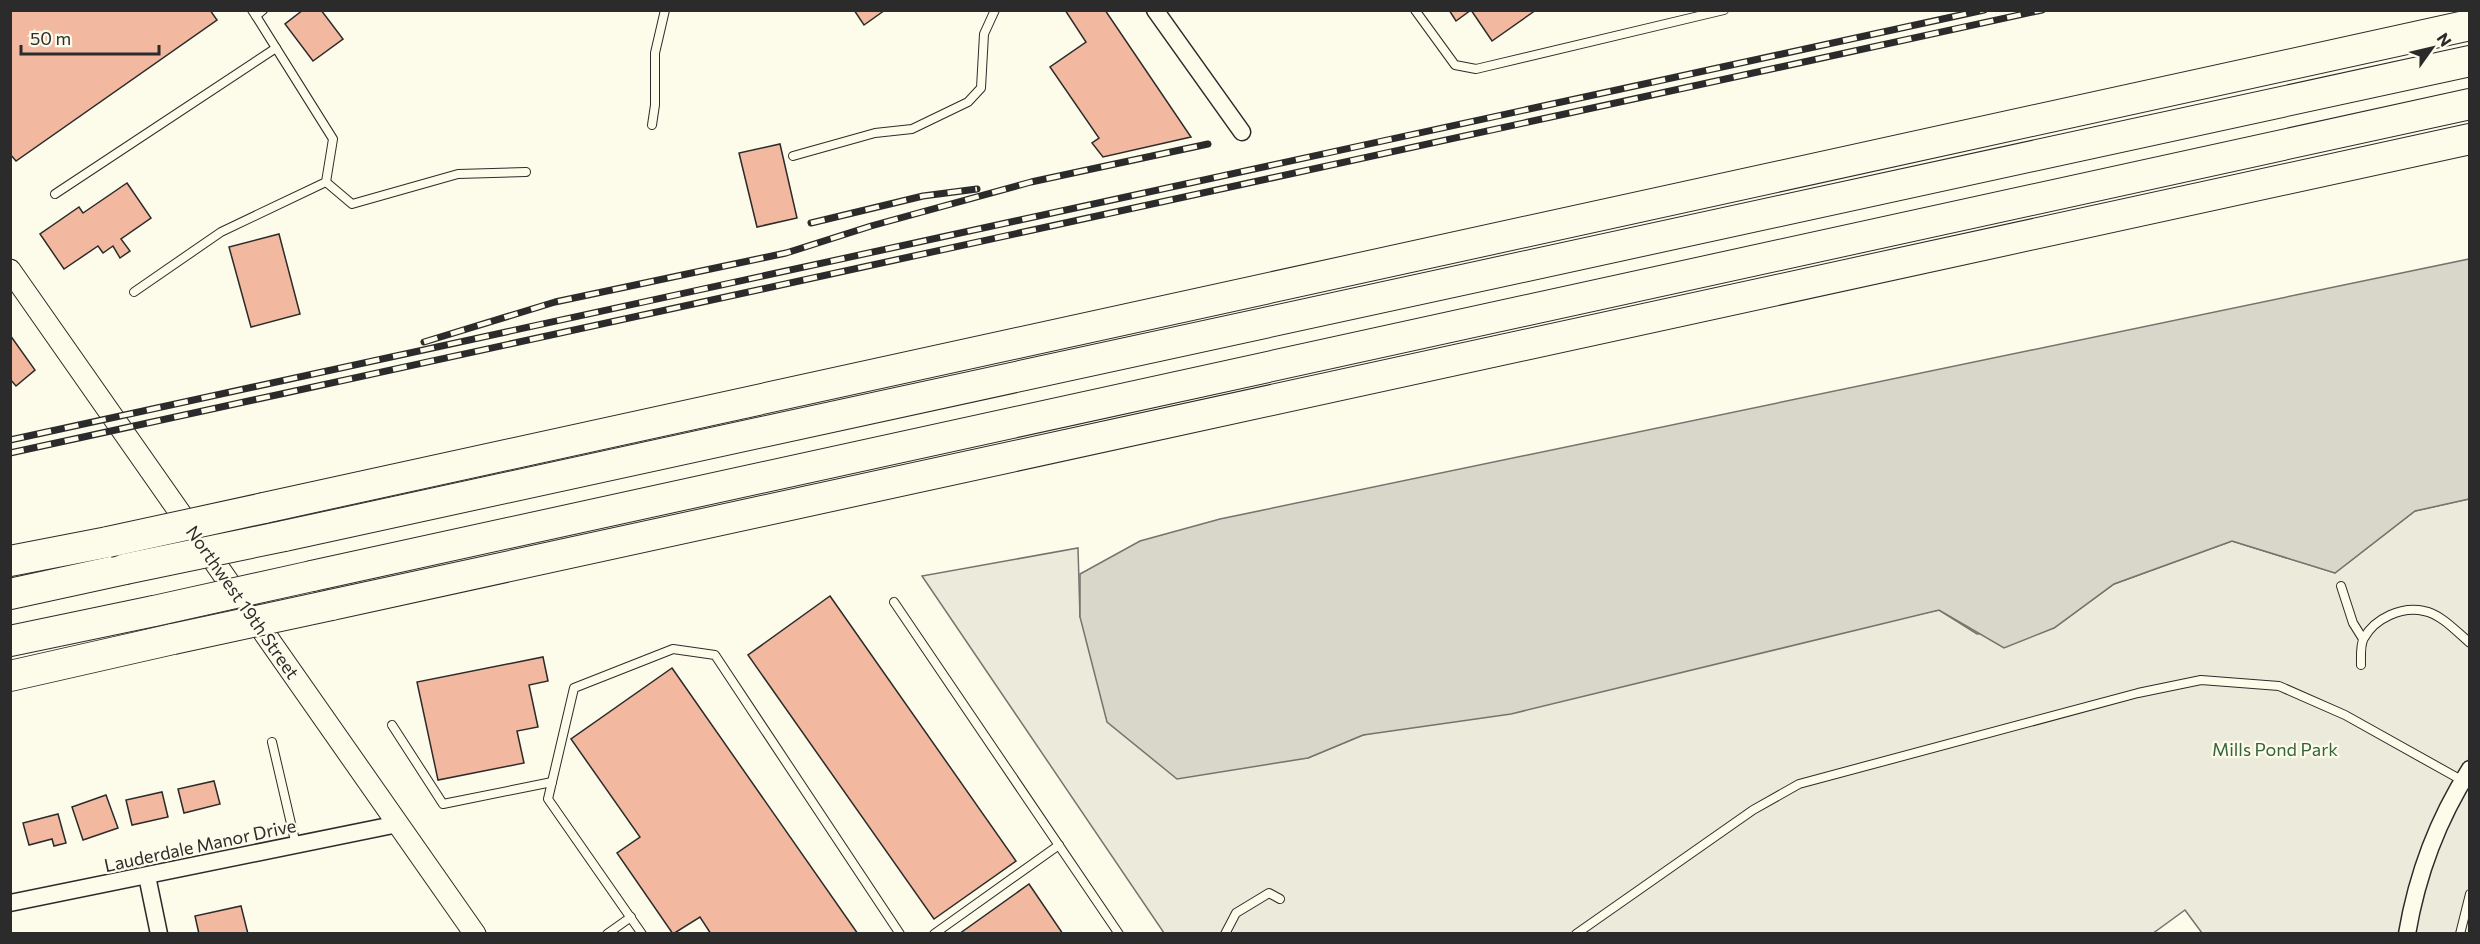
<svg xmlns="http://www.w3.org/2000/svg" width="2480" height="944" font-family="Commissioner,sans-serif">
<style>
.green{fill:#ecebdb;stroke:#74746e;stroke-width:1.5}
.water{fill:#d8d7c9;stroke:#74746e;stroke-width:1.5}
.building{fill:#f2b8a0;stroke:#2b2b2b;stroke-width:1.5}
.lines{fill:none;stroke-linecap:round;stroke-linejoin:round}
.service-casing{stroke:#2b2b2b;stroke-width:10}
.minor-casing{stroke:#2b2b2b;stroke-width:19}
.tertiary-casing{stroke:#2b2b2b;stroke-width:23}
.motorway-casing{stroke:#2b2b2b;stroke-width:32}
.service{stroke:#fdfbea;stroke-width:8}
.minor{stroke:#fdfbea;stroke-width:16}
.tertiary{stroke:#fdfbea;stroke-width:21}
.motorway{stroke:#fdfbea;stroke-width:30}
.rail-casing{stroke:#2b2b2b;stroke-width:7}
.rail{stroke:#fdfbea;stroke-width:4.5;stroke-dasharray:14;stroke-linecap:butt}
.motorway-bridge-casing{stroke:#2b2b2b;stroke-width:32;stroke-linecap:butt}
.motorway-bridge{stroke:#fdfbea;stroke-width:30}
.labels{text-anchor:middle;dominant-baseline:central;stroke-width:4.5;stroke-linejoin:round;paint-order:stroke}
.street-label{font-size:18px;fill:#2b2b2b;stroke:#fdfbea}
.park-label{font-size:18px;fill:#34623c;stroke:#fdfbea}
</style>
<rect width="100%" height="100%" fill="#fdfbea"/>
<path class="green" d="M 2469,499 L 2469,933 L 2202,933 L 2185,910 L 2152,934 L 1164,933 L 922,576 L 1078,548 L 1080,617 L 1308,758 L 1363,735 L 1939,610 L 1977,634 L 2054,628 L 2114,584 L 2232,541 L 2335,573 L 2415,511 Z"/>
<path class="water" d="M 2469,259 L 2469,499 L 2415,511 L 2335,573 L 2232,541 L 2114,584 L 2054,628 L 2004,648 L 1939,610 L 1511,714 L 1363,735 L 1308,758 L 1177,779 L 1107,722 L 1080,617 L 1080,574 L 1140,541 L 1220,519 Z"/>
<g class="building">
<path d="M 10,10 L 210,10 L 217,20 L 16,161 L 10,154 Z"/>
<path d="M 303,10 L 321,10 L 343,39 L 313,61 L 285,24 Z"/>
<path d="M 854,10 L 885,10 L 864,25 Z"/>
<path d="M 1065,10 L 1105,10 L 1191,137 L 1103,157 L 1092,143 L 1099,138 L 1050,67 L 1086,42 Z"/>
<path d="M 1449,10 L 1471,10 L 1456,21 Z"/>
<path d="M 1471,10 L 1536,10 L 1492,41 Z"/>
<path d="M 780,144 L 797,218 L 757,227 L 739,153 Z"/>
<path d="M 127,183 L 151,218 L 121,239 L 130,251 L 120,258 L 113,246 L 103,253 L 98,246 L 64,269 L 40,234 L 79,207 L 83,213 Z"/>
<path d="M 279,234 L 300,314 L 251,327 L 229,247 Z"/>
<path d="M 10,335 L 35,370 L 16,386 L 10,379 Z"/>
<path d="M 830,596 L 1016,861 L 934,919 L 748,655 Z"/>
<path d="M 543,657 L 548,681 L 529,685 L 538,727 L 517,731 L 524,763 L 438,780 L 417,682 Z"/>
<path d="M 672,668 L 858,934 L 711,934 L 700,917 L 673,934 L 617,853 L 640,837 L 571,739 Z"/>
<path d="M 214,781 L 220,804 L 184,813 L 178,789 Z"/>
<path d="M 162,792 L 168,817 L 132,825 L 126,800 Z"/>
<path d="M 106,795 L 118,828 L 83,840 L 72,807 Z"/>
<path d="M 58,814 L 66,843 L 54,846 L 52,839 L 29,845 L 23,823 Z"/>
<path d="M 1029,884 L 1063,934 L 959,934 Z"/>
<path d="M 241,906 L 248,934 L 199,934 L 195,916 Z"/>
</g>
<g class="lines">
<defs>
<g id="service">
<path d="M 252,10 L 256,16 L 263,10"/>
<path d="M 1415,10 L 1455,65 L 1476,69 L 1724,10"/>
<path d="M 652,125 L 655,105 L 655,53 L 665,10"/>
<path d="M 793,156 L 875,133 L 912,129 L 968,102 L 981,88 L 984,34 L 995,10"/>
<path d="M 326,182 L 352,204 L 458,174 L 526,172"/>
<path d="M 55,194 L 276,48 L 256,16"/>
<path d="M 134,292 L 221,232 L 326,182 L 333,139 L 276,48"/>
<path d="M 2341,586 L 2353,623 L 2363,639"/>
<path d="M 894,602 L 1119,934"/>
<path d="M 2361,665 C 2361,657 2360,644 2364,638 C 2375,618 2402,606 2424,611 C 2441,614 2457,632 2470,643"/>
<path d="M 392,725 L 443,804 L 552,782"/>
<path d="M 272,742 L 296,845"/>
<path d="M 607,934 L 631,917"/>
<path d="M 642,934 L 548,799 L 574,688 L 673,649 L 715,655 L 900,934"/>
<path d="M 934,934 L 1059,845"/>
<path d="M 1225,934 L 1236,913 L 1269,893 L 1280,899"/>
<path d="M 1576,934 L 1753,810 L 1799,784 L 2138,693 L 2201,680 L 2279,686 L 2345,715 L 2465,782"/>
<path d="M 2460,934 L 2470,894"/>
</g>
<g id="minor">
<path d="M 1155,10 L 1242,132"/>
<path d="M 147,876 L 159,934"/>
<path d="M 10,903 L 398,824"/>
<path d="M 2407,934 C 2417,875 2438,819 2470,769"/>
</g>
<path id="tertiary" d="M 10,270 L 475,934"/>
<g id="motorway">
<path d="M 264,508 L 2470,25"/>
<path d="M 284,536 L 2470,61"/>
<path d="M 10,561 L 108,542"/>
<path d="M 312,576 L 2470,104"/>
<path d="M 10,594 L 125,569"/>
<path d="M 331,605 L 2470,139"/>
<path d="M 10,641 L 154,611"/>
<path d="M 10,676 L 173,639"/>
</g>
</defs>
<use href="#service" class="service-casing"/>
<use href="#minor" class="minor-casing"/>
<use href="#tertiary" class="tertiary-casing"/>
<use href="#motorway" class="motorway-casing"/>
<use href="#service" class="service"/>
<use href="#minor" class="minor"/>
<use href="#tertiary" class="tertiary"/>
<use href="#motorway" class="motorway"/>
<defs>
<g id="rail">
<path d="M 811,223 L 923,196 L 977,189"/>
<path d="M 424,342 L 555,302 L 786,253 L 871,226 L 1031,182 L 1208,144"/>
<path d="M 10,440 L 1984,10"/>
<path d="M 10,453 L 2042,10"/>
</g>
</defs>
<use href="#rail" class="rail-casing"/>
<use href="#rail" class="rail"/>
<defs>
<g id="motorway-bridge">
<path d="M 108,542 L 264,508"/>
<path d="M 125,569 L 284,536"/>
<path d="M 154,611 L 312,576"/>
<path d="M 173,639 L 331,605"/>
</g>
</defs>
<use href="#motorway-bridge" class="motorway-bridge-casing"/>
<use href="#motorway-bridge" class="motorway-bridge"/>
</g>
<g class="labels">
<g class="street-label">
<text transform="translate(243 602) rotate(55)">Northwest 19th Street</text>
<text transform="translate(200 845) rotate(-12)">Lauderdale Manor Drive</text>
</g>
<g class="park-label">
<text x="2275" y="749">Mills Pond Park</text>
</g>
</g>
<rect width="2480" height="944" fill="none" stroke="#2b2b2b" stroke-width="24"/>
<g transform="translate(2432 48) rotate(56)" stroke="#fdfbea" stroke-width="4.5" paint-order="stroke">
<path d="M0-4.5L10 22L0 15L-10 22Z" fill="#2b2b2b"/>
<text y="-9" font-size="16" font-weight="bold" text-anchor="middle" fill="#2b2b2b">N</text>
</g>
<path d="M21 45v9h138v-9" fill="none" stroke="#2b2b2b" stroke-width="3"/>
<text x="30" y="45" font-size="18" fill="#2b2b2b" stroke="#fdfbea" stroke-width="4.5" paint-order="stroke">50 m</text>
</svg>
